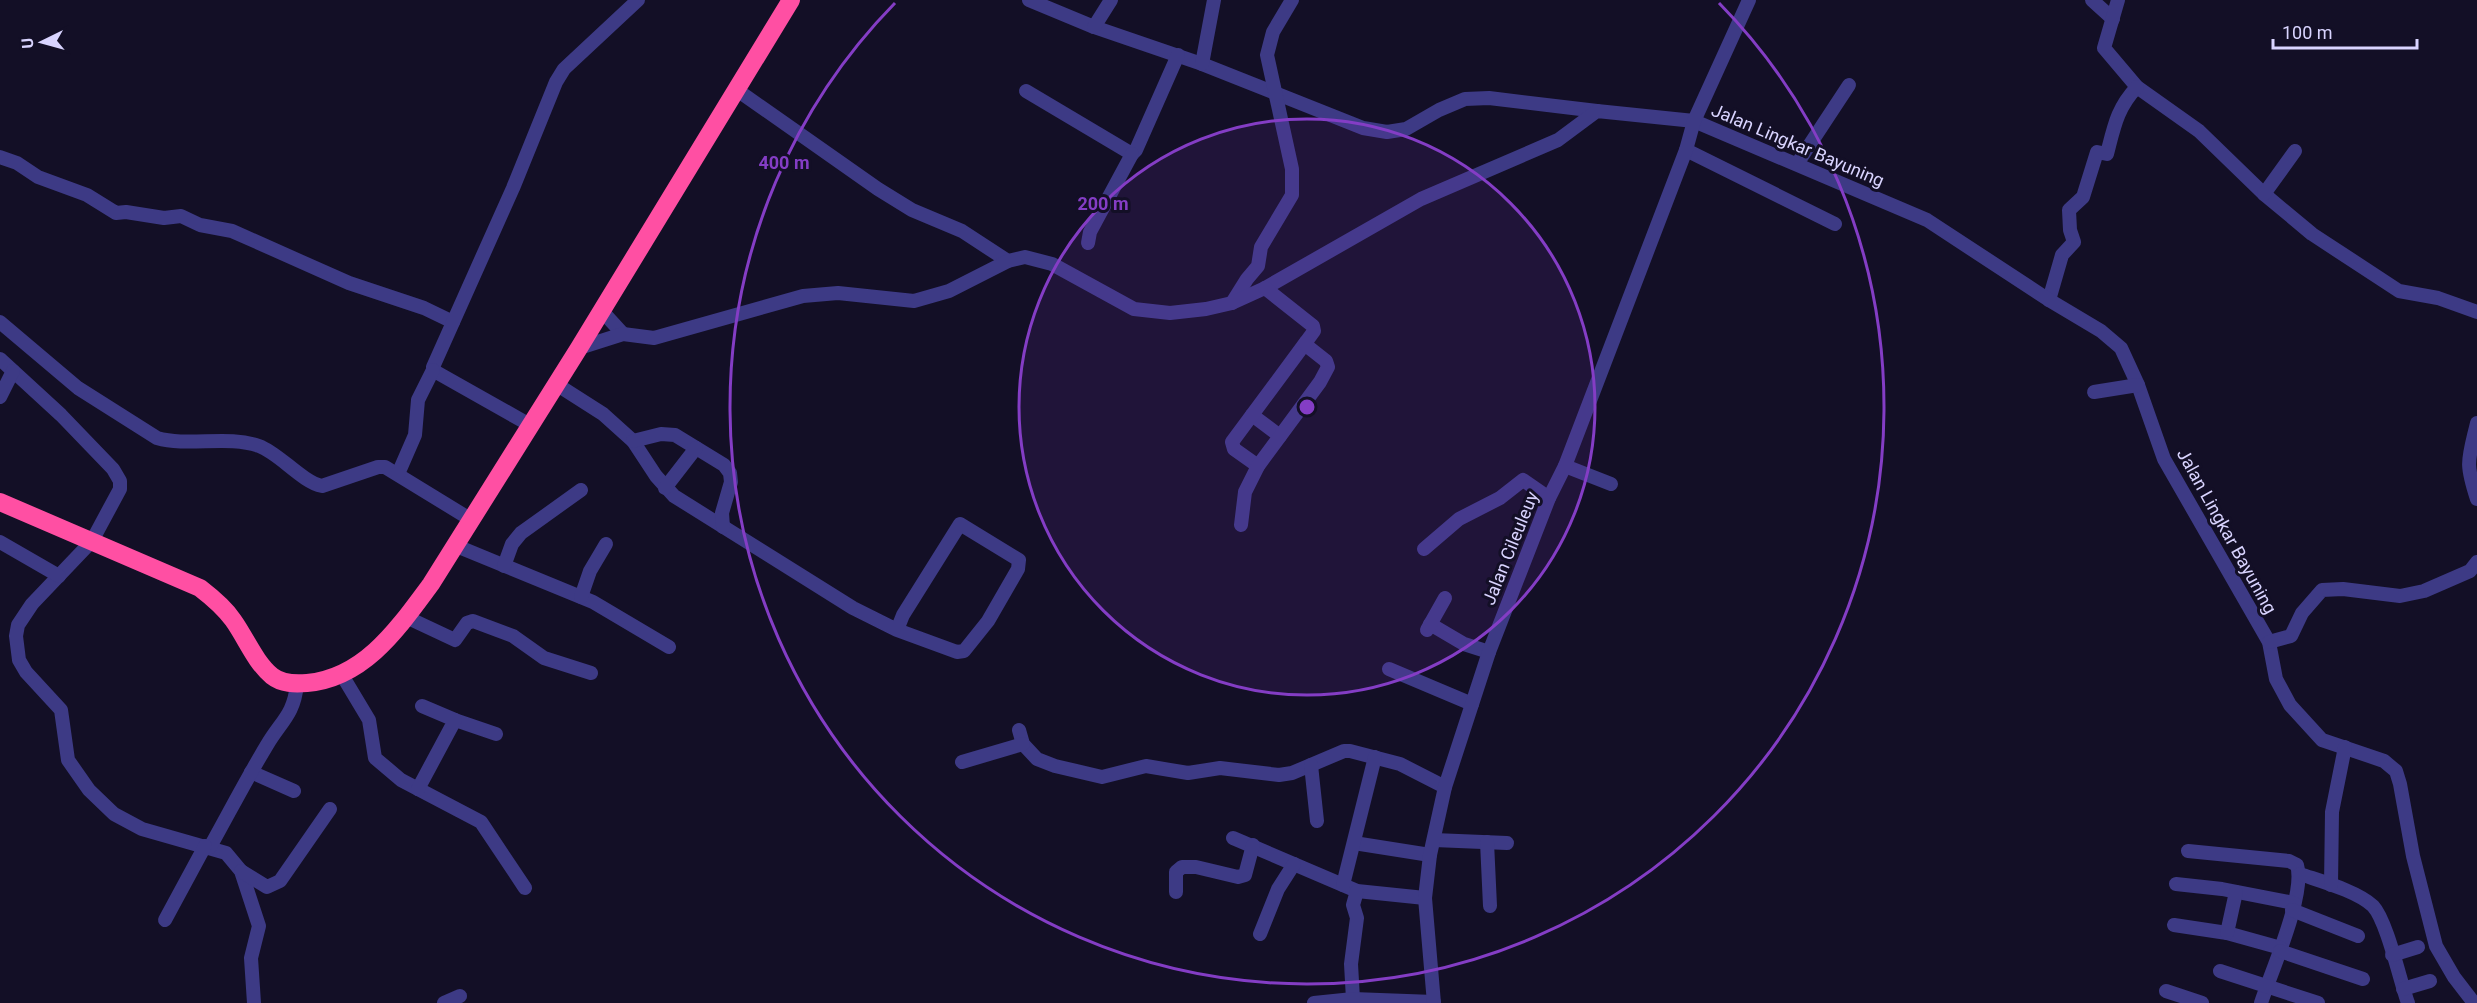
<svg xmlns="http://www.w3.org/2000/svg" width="2477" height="1003" font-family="Roboto,sans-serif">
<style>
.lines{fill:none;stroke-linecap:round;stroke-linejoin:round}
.minor{stroke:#3d3a85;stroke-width:14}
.highway{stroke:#ff4fa3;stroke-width:18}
.ring{fill:none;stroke:#843dc5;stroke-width:3}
.labels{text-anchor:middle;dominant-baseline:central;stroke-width:6;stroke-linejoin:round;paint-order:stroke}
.street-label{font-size:18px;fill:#d9d4ff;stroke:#130f26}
.centre{fill:#843dc5;stroke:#130f26;stroke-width:3}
.ring-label{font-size:18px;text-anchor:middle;font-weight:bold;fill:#843dc5;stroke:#130f26;stroke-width:6;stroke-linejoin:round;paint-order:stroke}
</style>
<rect width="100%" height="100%" fill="#130f26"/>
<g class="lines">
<g class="minor">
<path d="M 1029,0 L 1094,27 L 1202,64 L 1363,128 L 1387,132 L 1406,129 L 1439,110 L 1465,99 L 1489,98 L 1597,111"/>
<path d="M 2092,0 L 2113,19"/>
<path d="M 2118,0 L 2104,48 L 2137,87 L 2199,131 L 2264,194 L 2312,234 L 2399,291 L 2438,298 L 2477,312"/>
<path d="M 1094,27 L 1111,0"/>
<path d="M 1202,64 L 1214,0"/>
<path d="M 737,90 L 878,189 L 912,210 L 962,231 L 1008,261"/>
<path d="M 1026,91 L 1132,154 L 1136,150 L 1178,55"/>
<path d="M 1686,150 L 1835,224"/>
<path d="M 0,157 L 17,163 L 38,177 L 87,195 L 116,213 L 126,212 L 164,218 L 181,216 L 200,225 L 232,231 L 349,283 L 424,308 L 453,322"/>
<path d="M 1797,164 L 1849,85"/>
<path d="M 2264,194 L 2295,151"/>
<path d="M 1088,243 L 1090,232 L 1132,154"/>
<path d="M 2049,300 L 2062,255 L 2074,242 L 2070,230 L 2069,210 L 2083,197 L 2097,152 L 2107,154 C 2114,127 2117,108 2137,87"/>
<path d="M 1232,303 L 1247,279 L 1258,266 L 1261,247 L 1292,195 L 1292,169 L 1267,55 L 1273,32 L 1292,0"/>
<path d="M 602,311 L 623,334"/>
<path d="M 0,322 L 78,388 L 157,438 C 188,447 228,435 259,446 C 279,453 302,482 322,486 L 378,467 L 385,467 L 470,519"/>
<path d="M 579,348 L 623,334 L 654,338 L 803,296 L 838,293 L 914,301 L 949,291 L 1008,261 L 1025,257 L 1052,264 L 1134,309 L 1170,313 L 1206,309 L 1232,303 L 1265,288 L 1421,199 L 1558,140 L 1597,111 L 1694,121 L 1927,220 L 2049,300 L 2101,331 L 2121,348 L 2138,385 L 2164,459 L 2269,642 L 2276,679 L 2290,705 L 2322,740 L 2384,761 L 2396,771 L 2400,784 L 2413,856 L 2436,946 L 2454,977 L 2474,1003"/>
<path d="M 0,359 L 61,415 L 113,469 L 120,481 L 120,489 L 92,541 L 32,604 L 18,625 L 16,636 L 19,660 L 26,672 L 61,710 L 68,760 L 89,790 L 114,814 L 142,829 L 226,853 L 241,871 L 259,926 L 251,958 L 254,1003"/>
<path d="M 556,384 L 603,414 L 633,441 L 656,476 L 674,496 L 853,608 L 897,630 L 903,615 L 960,524 L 1019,560 L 1018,569 L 988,621 L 964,651 L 957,652 L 897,630"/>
<path d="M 2094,392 L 2138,385"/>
<path d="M 0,397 L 13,371"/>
<path d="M 1252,415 L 1280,436"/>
<path d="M 2477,423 C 2468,461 2465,462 2477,499"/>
<path d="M 530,425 L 436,372 L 433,367 L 513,188 L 556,82 L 564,69 L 638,0"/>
<path d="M 633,441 L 661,434 L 675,435 L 724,465 L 730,473 L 731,482 L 722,513 L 723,527"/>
<path d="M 1258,466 L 1234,449 L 1232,442 L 1306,342"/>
<path d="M 1565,466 L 1611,484"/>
<path d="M 398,474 L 415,435 L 418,400 L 433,370"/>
<path d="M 665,488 L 696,448"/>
<path d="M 1241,525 L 1245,492 L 1258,466 L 1320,382 L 1328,367 L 1326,361 L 1307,346 L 1306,342 L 1314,331 L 1313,326 L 1265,288"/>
<path d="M 0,542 L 59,576"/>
<path d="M 454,545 L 593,602 L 669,647"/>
<path d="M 1424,549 L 1459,519 L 1500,498 L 1523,480 L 1549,498"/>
<path d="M 504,566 L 512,544 L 521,533 L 581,490"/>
<path d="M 581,597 L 590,571 L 606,544"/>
<path d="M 406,617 L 455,640 L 467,623 L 473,621 L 513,636 L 544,658 L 591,673"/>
<path d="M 1430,624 L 1464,644 L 1489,652"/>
<path d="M 1427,630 L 1445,598"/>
<path d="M 2269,642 L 2291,636 L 2302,613 L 2322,590 L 2343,589 L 2400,596 L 2424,591 L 2470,571 L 2477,562"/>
<path d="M 1389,669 L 1472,704"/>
<path d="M 342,675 L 369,720 L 375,758 L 401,780 L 481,822 L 525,888"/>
<path d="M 455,720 L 496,734"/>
<path d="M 1019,730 L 1023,744 L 1037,759 L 1055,766 L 1102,777 L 1146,766 L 1188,773 L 1220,768 L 1279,775 L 1292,773 L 1344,751 L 1350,751 L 1400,764 L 1445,787"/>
<path d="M 962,762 L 1023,744"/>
<path d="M 1311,765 L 1317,821"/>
<path d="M 251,772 L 294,791"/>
<path d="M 418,789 L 455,720 L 422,706"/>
<path d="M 1233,838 L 1357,891 L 1425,898"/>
<path d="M 1434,840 L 1507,843"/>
<path d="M 1487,842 L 1490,906"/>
<path d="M 1354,843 L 1430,855"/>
<path d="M 210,847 C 229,813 247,778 267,745 C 281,721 294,715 297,684"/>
<path d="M 2188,851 L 2289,861 L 2297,865 C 2306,894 2271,972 2261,1003"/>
<path d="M 241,871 L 267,887 L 280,881 L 330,809"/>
<path d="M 2300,874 C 2320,881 2357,891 2373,906 C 2387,921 2400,981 2408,1003"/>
<path d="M 2176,884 L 2222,889 L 2294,903"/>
<path d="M 1343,885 L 1375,757"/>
<path d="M 2331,885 L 2332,812 L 2345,747"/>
<path d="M 1176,892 L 1176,872 L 1182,867 L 1196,867 L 1238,877 L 1245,875 L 1253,845"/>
<path d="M 2292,910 L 2358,936"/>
<path d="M 165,920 L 205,846"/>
<path d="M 2174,925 L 2227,933 L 2281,948"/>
<path d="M 2227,933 L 2236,892"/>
<path d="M 1260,934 L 1278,889 L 1294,864"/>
<path d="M 2280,951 L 2363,979"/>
<path d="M 2392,955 L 2418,947"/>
<path d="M 2220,971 L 2318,1003"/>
<path d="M 2403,989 L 2430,981"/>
<path d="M 2166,991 L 2202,1003"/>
<path d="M 1353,999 L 1351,964 L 1357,918 L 1353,905 L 1357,891"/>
<path d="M 444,1003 L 460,996"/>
<path d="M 1314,1003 L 1353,999 L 1434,1002"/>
<path d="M 1434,1003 L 1425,898 L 1430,855 L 1445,787 L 1489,652 L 1549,498 L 1565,466 L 1686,150 L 1694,121 L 1749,0"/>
</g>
<path class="highway" d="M 0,502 L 200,588 C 213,598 224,607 233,620 C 246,638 255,662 272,676 C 282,684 295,684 307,683 C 365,678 399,627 431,584 L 579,348 L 791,0"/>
</g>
<circle cx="1307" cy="407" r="288" fill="#843dc5" fill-opacity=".12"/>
<g class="ring">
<circle cx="1307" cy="407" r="288"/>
<path d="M1719 3A577 577 0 1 1 895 3"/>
</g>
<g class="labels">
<g class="street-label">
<text transform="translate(1798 145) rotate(23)">Jalan Lingkar Bayuning</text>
<text transform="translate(2227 531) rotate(61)">Jalan Lingkar Bayuning</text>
<text transform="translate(1510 548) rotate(-68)">Jalan Cileuleuy</text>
</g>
</g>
<circle cx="1307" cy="407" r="9" class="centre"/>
<g class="ring-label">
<text x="784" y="169">400 m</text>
<text x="1103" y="210">200 m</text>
</g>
<g transform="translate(42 42) rotate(265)" stroke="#130f26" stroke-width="4.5" paint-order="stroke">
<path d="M0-4.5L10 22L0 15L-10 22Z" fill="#d9d4ff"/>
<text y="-9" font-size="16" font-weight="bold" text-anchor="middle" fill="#d9d4ff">U</text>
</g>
<path d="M2273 39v9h144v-9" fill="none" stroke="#d9d4ff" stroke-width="3"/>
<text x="2282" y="39" font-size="18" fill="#d9d4ff" stroke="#130f26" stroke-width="4.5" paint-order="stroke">100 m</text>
</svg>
